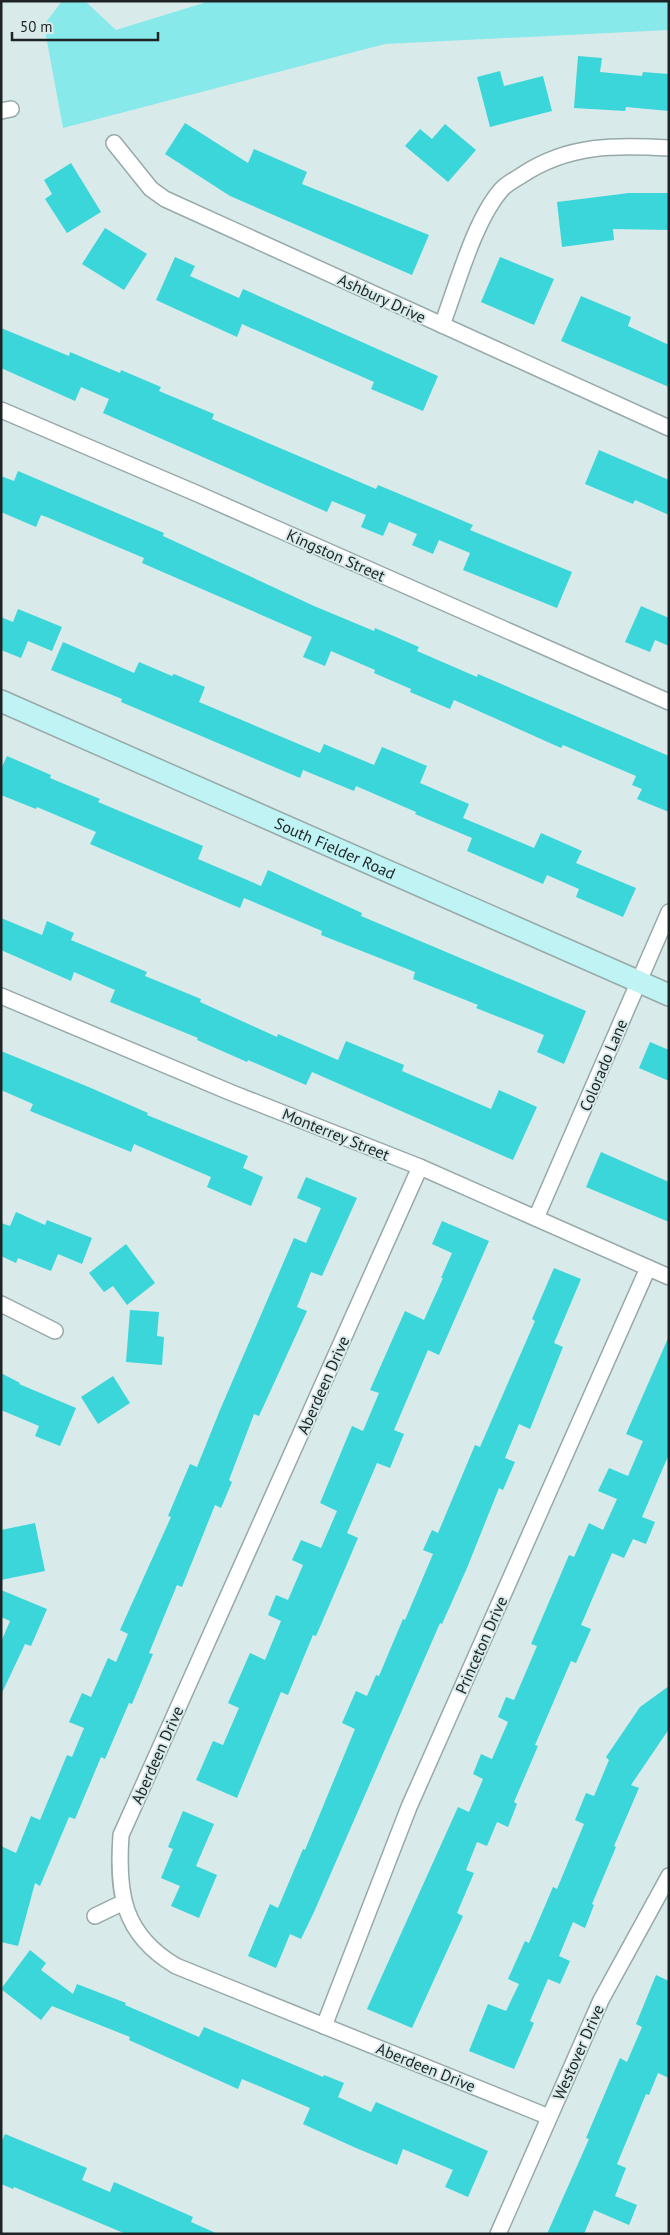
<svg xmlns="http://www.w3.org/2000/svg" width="670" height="2235" font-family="'PT Sans',sans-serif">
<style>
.green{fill:#88e9eb}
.building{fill:#3bd6d9}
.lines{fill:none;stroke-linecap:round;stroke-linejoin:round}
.street-casing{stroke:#97a9a9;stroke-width:18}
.secondary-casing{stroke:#97a9a9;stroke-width:24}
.street{stroke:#fff;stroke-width:15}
.secondary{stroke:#c0f3f4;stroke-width:21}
.labels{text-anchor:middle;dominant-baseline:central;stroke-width:4;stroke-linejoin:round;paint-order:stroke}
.street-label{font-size:16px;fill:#1e2425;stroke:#d8eaea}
</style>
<rect width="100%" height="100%" fill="#d8eaea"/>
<path class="green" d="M 62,1 L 85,1 L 116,30 L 210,1 L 669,1 L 669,30 L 385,44 L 63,128 L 44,25 Z"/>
<g class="building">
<path d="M 578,56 L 602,58 L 600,72 L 642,76 L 643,72 L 669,74 L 669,111 L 626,107 L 625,111 L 574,108 Z"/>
<path d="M 500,71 L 504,86 L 543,76 L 552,111 L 490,127 L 477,77 Z"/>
<path d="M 185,123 L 248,163 L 254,149 L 307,172 L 302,184 L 429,235 L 412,275 L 230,196 L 165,154 Z"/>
<path d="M 445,124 L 476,150 L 448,182 L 405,146 L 420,129 L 432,139 Z"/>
<path d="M 71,163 L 101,212 L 67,233 L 45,199 L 52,194 L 44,180 Z"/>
<path d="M 629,193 L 669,193 L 669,230 L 613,229 L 614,240 L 562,247 L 557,202 Z"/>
<path d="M 105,228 L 147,254 L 124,290 L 82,264 Z"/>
<path d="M 175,257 L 195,266 L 190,276 L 239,298 L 243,289 L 438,376 L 423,411 L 371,389 L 374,382 L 242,324 L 237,337 L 156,300 Z"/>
<path d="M 500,257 L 554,279 L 534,325 L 481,302 Z"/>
<path d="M 581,296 L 631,317 L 628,326 L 669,345 L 669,387 L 561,341 Z"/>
<path d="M 1,328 L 69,356 L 70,352 L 120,373 L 121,370 L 161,387 L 159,391 L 214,414 L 212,419 L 376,489 L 378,485 L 433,508 L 473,525 L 470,530 L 572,572 L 557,608 L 463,570 L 470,553 L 439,540 L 433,554 L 412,545 L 417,534 L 389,522 L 383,536 L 361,527 L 366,515 L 332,501 L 327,512 L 103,413 L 109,399 L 81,387 L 75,401 L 1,368 Z"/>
<path d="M 599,450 L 669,480 L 669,515 L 635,500 L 633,504 L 585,484 Z"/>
<path d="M 18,471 L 164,533 L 163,536 L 314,606 L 374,631 L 375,628 L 419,647 L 417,651 L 477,677 L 478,674 L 669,756 L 669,812 L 637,799 L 642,789 L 632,785 L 636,776 L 563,745 L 561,748 L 454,700 L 450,709 L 410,692 L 411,689 L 374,673 L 375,670 L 331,651 L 325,666 L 303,657 L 312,637 L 142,563 L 144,558 L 49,518 L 41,515 L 36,527 L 1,512 L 1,476 L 14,481 Z"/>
<path d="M 641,606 L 669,618 L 669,646 L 655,640 L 650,652 L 625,642 Z"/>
<path d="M 18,609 L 62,627 L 52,651 L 28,641 L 21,658 L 1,650 L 1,617 L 13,622 Z"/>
<path d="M 63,642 L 134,673 L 139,662 L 172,676 L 174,674 L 205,687 L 199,702 L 320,753 L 324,744 L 374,765 L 382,747 L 427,766 L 420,783 L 469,804 L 463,818 L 534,848 L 541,833 L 582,851 L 576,863 L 636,888 L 623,917 L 576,897 L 579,889 L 547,875 L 543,884 L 467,851 L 472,838 L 415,814 L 416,812 L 356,786 L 354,791 L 303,770 L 300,778 L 121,702 L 122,699 L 51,670 Z"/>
<path d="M 7,756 L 51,775 L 50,778 L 100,799 L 98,802 L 203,846 L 198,859 L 261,886 L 268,870 L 362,913 L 361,916 L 586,1011 L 564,1064 L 537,1052 L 544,1035 L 476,1008 L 478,1005 L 413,979 L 415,972 L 321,935 L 322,931 L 244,898 L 240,908 L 90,844 L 96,832 L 37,807 L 36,809 L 1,795 L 1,769 Z"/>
<path d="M 1,918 L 42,935 L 47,921 L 74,933 L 71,940 L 147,972 L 145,976 L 201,999 L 200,1002 L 277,1037 L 278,1034 L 338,1060 L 346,1041 L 404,1065 L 402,1071 L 491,1109 L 499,1090 L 537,1107 L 513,1160 L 312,1072 L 306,1085 L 248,1060 L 247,1062 L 197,1040 L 198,1038 L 110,1002 L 115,990 L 74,972 L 71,981 L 1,950 Z"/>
<path d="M 650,1042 L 669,1050 L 669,1081 L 639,1068 Z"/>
<path d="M 1,1051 L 91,1088 L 148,1113 L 147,1115 L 248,1156 L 243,1168 L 263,1177 L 251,1206 L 207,1187 L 211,1177 L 134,1144 L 131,1152 L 30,1111 L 33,1104 L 1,1090 Z"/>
<path d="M 601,1152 L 669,1182 L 669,1222 L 586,1187 Z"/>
<path d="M 306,1177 L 357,1198 L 322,1276 L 311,1272 L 297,1307 L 307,1311 L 259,1416 L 254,1414 L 229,1480 L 232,1482 L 221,1508 L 215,1505 L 182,1587 L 177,1585 L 149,1653 L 153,1654 L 132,1704 L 129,1703 L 105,1759 L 101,1757 L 75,1819 L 69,1817 L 40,1886 L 35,1883 L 18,1946 L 1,1942 L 1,1846 L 16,1853 L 31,1816 L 40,1820 L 67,1755 L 72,1757 L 84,1728 L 69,1722 L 82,1693 L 91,1697 L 108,1658 L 116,1662 L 128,1634 L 120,1630 L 171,1517 L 168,1516 L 190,1464 L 197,1467 L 220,1410 L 294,1238 L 306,1243 L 321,1208 L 297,1198 Z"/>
<path d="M 16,1212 L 45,1225 L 47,1220 L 92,1238 L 82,1264 L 58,1254 L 51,1271 L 18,1258 L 16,1263 L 1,1256 L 1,1223 L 10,1226 Z"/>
<path d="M 442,1221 L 489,1241 L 439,1355 L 428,1350 L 394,1430 L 404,1434 L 390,1468 L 377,1463 L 347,1533 L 358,1538 L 335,1592 L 316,1636 L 313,1635 L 288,1695 L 281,1692 L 237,1798 L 196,1780 L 213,1741 L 223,1745 L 239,1708 L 228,1703 L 250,1653 L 265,1660 L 281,1621 L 268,1615 L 276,1595 L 288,1600 L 303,1565 L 292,1560 L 301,1540 L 321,1548 L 337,1511 L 320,1503 L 352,1426 L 363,1431 L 379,1393 L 370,1390 L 405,1311 L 424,1320 L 443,1278 L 441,1278 L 452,1253 L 432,1244 Z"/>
<path d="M 126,1244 L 155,1283 L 127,1305 L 113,1286 L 104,1292 L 89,1273 Z"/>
<path d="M 554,1268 L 581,1279 L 554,1343 L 563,1347 L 530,1429 L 519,1424 L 505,1458 L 515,1462 L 503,1490 L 499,1488 L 467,1568 L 442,1624 L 440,1623 L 314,1912 L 301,1939 L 290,1934 L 276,1968 L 248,1956 L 270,1904 L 278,1908 L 303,1849 L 305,1850 L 355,1729 L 342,1723 L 356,1691 L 367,1696 L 376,1675 L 379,1676 L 403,1619 L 405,1620 L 433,1554 L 423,1550 L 432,1530 L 438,1533 L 475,1445 L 480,1447 L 535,1321 L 532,1319 Z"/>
<path d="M 130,1310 L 159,1312 L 157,1336 L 164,1337 L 162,1365 L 126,1362 Z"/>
<path d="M 669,1336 L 669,1454 L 642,1517 L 655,1522 L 646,1544 L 633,1539 L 624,1558 L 612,1553 L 581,1625 L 591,1629 L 576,1663 L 571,1661 L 535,1745 L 538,1746 L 514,1802 L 517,1804 L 508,1827 L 497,1822 L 487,1846 L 477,1842 L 466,1870 L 474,1873 L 457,1913 L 463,1916 L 412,2028 L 367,2009 L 458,1807 L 469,1812 L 483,1779 L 473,1774 L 481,1754 L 492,1759 L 508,1722 L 498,1717 L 506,1697 L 514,1700 L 537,1646 L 531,1644 L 569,1555 L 574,1557 L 589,1523 L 603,1530 L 617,1499 L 598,1491 L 609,1468 L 628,1476 L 643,1441 L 626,1434 Z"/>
<path d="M 1,1373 L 20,1383 L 19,1384 L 76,1408 L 60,1446 L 35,1436 L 39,1426 L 1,1410 Z"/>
<path d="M 113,1376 L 130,1403 L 98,1424 L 81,1397 Z"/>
<path d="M 35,1523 L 45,1571 L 1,1580 L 1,1530 Z"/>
<path d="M 1,1590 L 47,1609 L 31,1646 L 25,1644 L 1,1695 L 1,1642 L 10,1621 L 1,1617 Z"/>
<path d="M 669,1686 L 669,1729 L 631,1785 L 639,1788 L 614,1846 L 616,1847 L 592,1904 L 594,1905 L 585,1928 L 573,1922 L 559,1956 L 570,1961 L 560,1984 L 548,1979 L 530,2021 L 534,2023 L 514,2069 L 469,2051 L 488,2004 L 506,2011 L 519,1984 L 508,1979 L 525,1941 L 529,1943 L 553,1887 L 557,1889 L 584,1824 L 575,1820 L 586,1793 L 594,1796 L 609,1760 L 606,1757 L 640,1707 Z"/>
<path d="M 183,1811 L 214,1824 L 196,1866 L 217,1875 L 199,1918 L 171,1906 L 180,1886 L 161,1878 L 173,1849 L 168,1847 Z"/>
<path d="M 30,1950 L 46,1963 L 41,1970 L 73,1994 L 77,1984 L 126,2003 L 125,2005 L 199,2037 L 204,2027 L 323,2077 L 324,2075 L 344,2083 L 338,2097 L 371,2112 L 376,2102 L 488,2151 L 468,2197 L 445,2187 L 453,2170 L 403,2149 L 397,2165 L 356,2148 L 303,2124 L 310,2108 L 242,2079 L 238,2089 L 129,2040 L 130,2037 L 52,2006 L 41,2020 L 1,1989 Z"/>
<path d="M 656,1975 L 669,1981 L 669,2078 L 658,2073 L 649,2095 L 646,2094 L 617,2164 L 626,2168 L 615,2196 L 637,2205 L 629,2225 L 594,2210 L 584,2234 L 547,2234 L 589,2139 L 586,2138 L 620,2058 L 627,2062 L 642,2027 L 636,2024 Z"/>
<path d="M 5,2134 L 87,2168 L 82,2180 L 110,2192 L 114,2182 L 193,2217 L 191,2222 L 218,2234 L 126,2234 L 14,2187 L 13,2189 L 1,2184 L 1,2143 Z"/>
</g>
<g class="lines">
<defs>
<g id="street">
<path d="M 1,111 L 11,109"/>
<path d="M 114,143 L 151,189 L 165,199 L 669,428"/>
<path d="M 442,325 C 457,286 474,221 501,190 C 506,184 516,179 522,175 C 569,144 616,145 669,148"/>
<path d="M 1,410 L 198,494 L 669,702"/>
<path d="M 1,996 L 232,1093 L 420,1167 L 669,1277"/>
<path d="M 420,1167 L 121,1835 C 117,1892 122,1934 176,1966 L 549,2117"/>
<path d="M 536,1218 L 669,912"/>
<path d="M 1,1304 L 55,1331"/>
<path d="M 95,1916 L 124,1902"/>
<path d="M 324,2026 L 409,1807 L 648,1268"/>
<path d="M 498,2234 L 601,2000 L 669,1876"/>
</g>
<g id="secondary">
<path id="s1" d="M 1,701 L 669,995"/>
</g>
</defs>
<use href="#street" class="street-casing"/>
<use href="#secondary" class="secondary-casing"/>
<use href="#street" class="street"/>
<use href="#secondary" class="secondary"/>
</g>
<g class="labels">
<g class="street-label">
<text transform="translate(382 298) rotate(25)">Ashbury Drive</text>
<text transform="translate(336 555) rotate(24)">Kingston Street</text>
<text stroke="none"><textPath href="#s1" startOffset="365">South Fielder Road</textPath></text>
<text transform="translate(603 1065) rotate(-67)">Colorado Lane</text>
<text transform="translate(336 1134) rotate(22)">Monterrey Street</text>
<text transform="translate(323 1385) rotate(-66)">Aberdeen Drive</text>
<text transform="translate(481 1645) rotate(-66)">Princeton Drive</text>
<text transform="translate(157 1755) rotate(-66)">Aberdeen Drive</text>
<text transform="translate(578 2052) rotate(-66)">Westover Drive</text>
<text transform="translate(426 2067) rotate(22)">Aberdeen Drive</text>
</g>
</g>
<rect width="670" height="2235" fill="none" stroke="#1e2425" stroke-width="5"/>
<path d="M12 32v8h146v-8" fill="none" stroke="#1e2425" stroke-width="2.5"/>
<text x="20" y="32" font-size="15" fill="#1e2425" stroke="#d8eaea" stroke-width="4" paint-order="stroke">50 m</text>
</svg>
